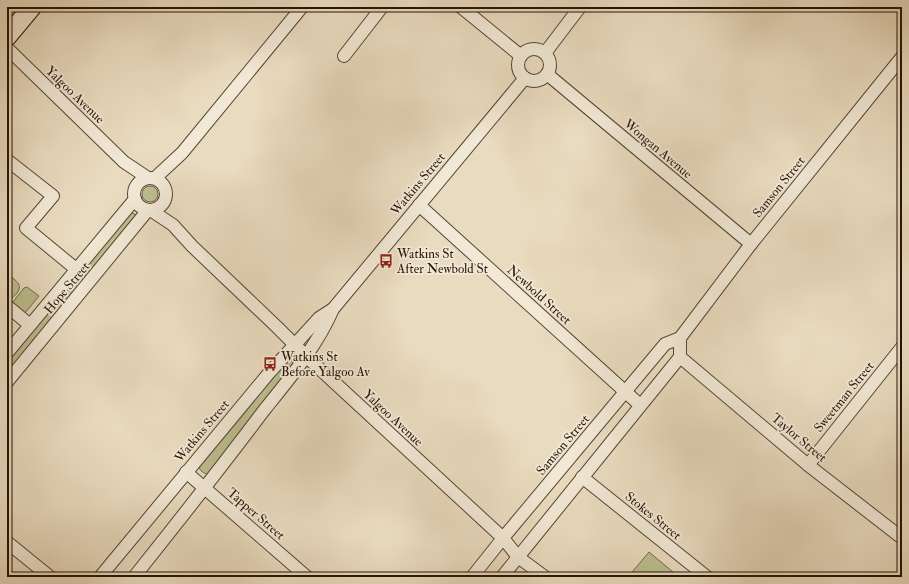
<svg xmlns="http://www.w3.org/2000/svg" width="909" height="584" font-family="'IM FELL Double Pica',serif">
<style>
.green{fill:#bbbe8f;stroke:#70684a}
.lines{fill:none;stroke-linecap:round;stroke-linejoin:round}
.street-casing{stroke:#564534;stroke-width:14}
.secondary-casing{stroke:#251305;stroke-width:20}
.street{stroke:#f1e8d5;stroke-width:12}
.secondary{stroke:#f1e8d5;stroke-width:18}
.labels{text-anchor:middle;dominant-baseline:central;stroke-width:3.5;stroke-linejoin:round;paint-order:stroke}
.street-label{font-size:13px;fill:#251305;stroke:#f1e8d5}
.poi-label{font-size:13px;fill:#251305;stroke:#f1e8d5;text-anchor:start}
</style>
<rect width="100%" height="100%" fill="#e9dbbf"/>
<filter id="stains"><feTurbulence type="fractalNoise" baseFrequency=".005" numOctaves="4"/><feColorMatrix values="0 0 0 0 .2 0 0 0 0 .09 0 0 0 0 .02 0 0 0 .5 -.17"/></filter>
<radialGradient id="worn" r=".72"><stop offset=".6" stop-color="#630" stop-opacity="0"/><stop offset="1" stop-color="#630" stop-opacity=".3"/></radialGradient>
<g class="green">
<circle cx="150" cy="194" r="8"/>
<path d="M 131,212 L 136,215 L 128,228 L 7,381 L 7,361 Z"/>
<path d="M 7,274 C 20,283 25,287 11,299 L 7,299 Z"/>
<path d="M 27,287 L 39,296 L 25,313 L 23,314 L 12,303 L 24,288 Z"/>
<path d="M 288,360 L 293,362 L 293,366 L 209,474 C 204,474 199,471 199,465 L 242,411 Z"/>
<path d="M 649,552 L 679,577 L 628,577 Z"/>
</g>
<g class="lines">
<defs>
<g id="street">
<path d="M 461,7 L 521,56"/>
<path d="M 7,48 L 124,162 L 148,178"/>
<circle cx="534" cy="65" r="16"/>
<path d="M 545,53 L 580,7"/>
<path d="M 344,56 L 382,7"/>
<path d="M 547,74 L 751,244"/>
<path d="M 7,160 L 53,196 L 26,228 L 76,269"/>
<circle cx="150" cy="194" r="16"/>
<path d="M 155,178 L 182,153 L 302,7"/>
<path d="M 419,205 L 640,405"/>
<path d="M 152,211 L 173,225 L 192,246 L 277,327 L 309,359 L 503,538 L 518,557 L 545,577"/>
<path d="M 7,306 L 30,325"/>
<path d="M 7,353 L 135,199"/>
<path d="M 680,357 L 808,465 L 902,538"/>
<path d="M 7,382 L 148,210"/>
<path d="M 808,465 L 902,347"/>
<path d="M 186,472 L 307,577"/>
<path d="M 582,477 L 707,577"/>
<path d="M 7,542 L 50,577"/>
<path d="M 100,577 L 269,373 L 319,318 L 333,309"/>
<path d="M 134,577 C 178,522 222,466 265,409 C 290,378 317,346 333,309 L 525,78"/>
<path d="M 472,577 L 503,538 L 665,344 L 680,338 L 751,244 L 902,57"/>
<path d="M 502,577 L 680,357 L 680,338"/>
</g>
<path id="secondary" d="M 7,37 L 32,7"/>
</defs>
<use href="#street" class="street-casing"/>
<use href="#secondary" class="secondary-casing"/>
<use href="#street" class="street"/>
<use href="#secondary" class="secondary"/>
</g>
<defs>
<symbol id="bus-bare" viewBox="-9 -9 18 18"><path d="M-5-6H5V4H4V6H2V4H-2V6H-4V4H-5ZM-3.5-4V0h7V-4ZM-3.5 1.2v1.5H-2V1.2ZM2 1.2v1.5H3.5V1.2Z" fill="#8f2418" stroke="#f1e8d5" stroke-width="2.5" paint-order="stroke"/></symbol>
</defs>
<g fill-rule="evenodd">
<use href="#bus-bare" x="376" y="251" width="20" height="20"/>
<use href="#bus-bare" x="260" y="354" width="20" height="20"/>
</g>
<g class="labels">
<g class="street-label">
<text transform="translate(75 95) rotate(44)">Yalgoo Avenue</text>
<text transform="translate(658 149) rotate(40)">Wongan Avenue</text>
<text transform="translate(418 184) rotate(-50)">Watkins Street</text>
<text transform="translate(779 187) rotate(-51)">Samson Street</text>
<text transform="translate(67 288) rotate(-50)">Hope Street</text>
<text transform="translate(539 295) rotate(42)">Newbold Street</text>
<text transform="translate(844 397) rotate(-51)">Sweetman Street</text>
<text transform="translate(393 418) rotate(43)">Yalgoo Avenue</text>
<text transform="translate(202 431) rotate(-50)">Watkins Street</text>
<text transform="translate(799 438) rotate(40)">Taylor Street</text>
<text transform="translate(563 445) rotate(-50)">Samson Street</text>
<text transform="translate(256 514) rotate(41)">Tapper Street</text>
<text transform="translate(653 516) rotate(39)">Stokes Street</text>
</g>
<g class="poi-label">
<text x="397" y="254">Watkins St<tspan x="397" dy="15">After Newbold St</tspan></text>
<text x="281" y="357">Watkins St<tspan x="281" dy="15">Before Yalgoo Av</tspan></text>
</g>
</g>
<rect width="909" height="584" fill="none" stroke="#e9dbbf" stroke-width="24"/>
<rect x="8" y="8" width="893" height="568" fill="none" stroke="#251305" stroke-width="2"/>
<rect x="12" y="12" width="885" height="560" fill="none" stroke="#251305"/>
<rect width="100%" height="100%" filter="url(#stains)"/>
<rect width="100%" height="100%" fill="url(#worn)"/>
</svg>
